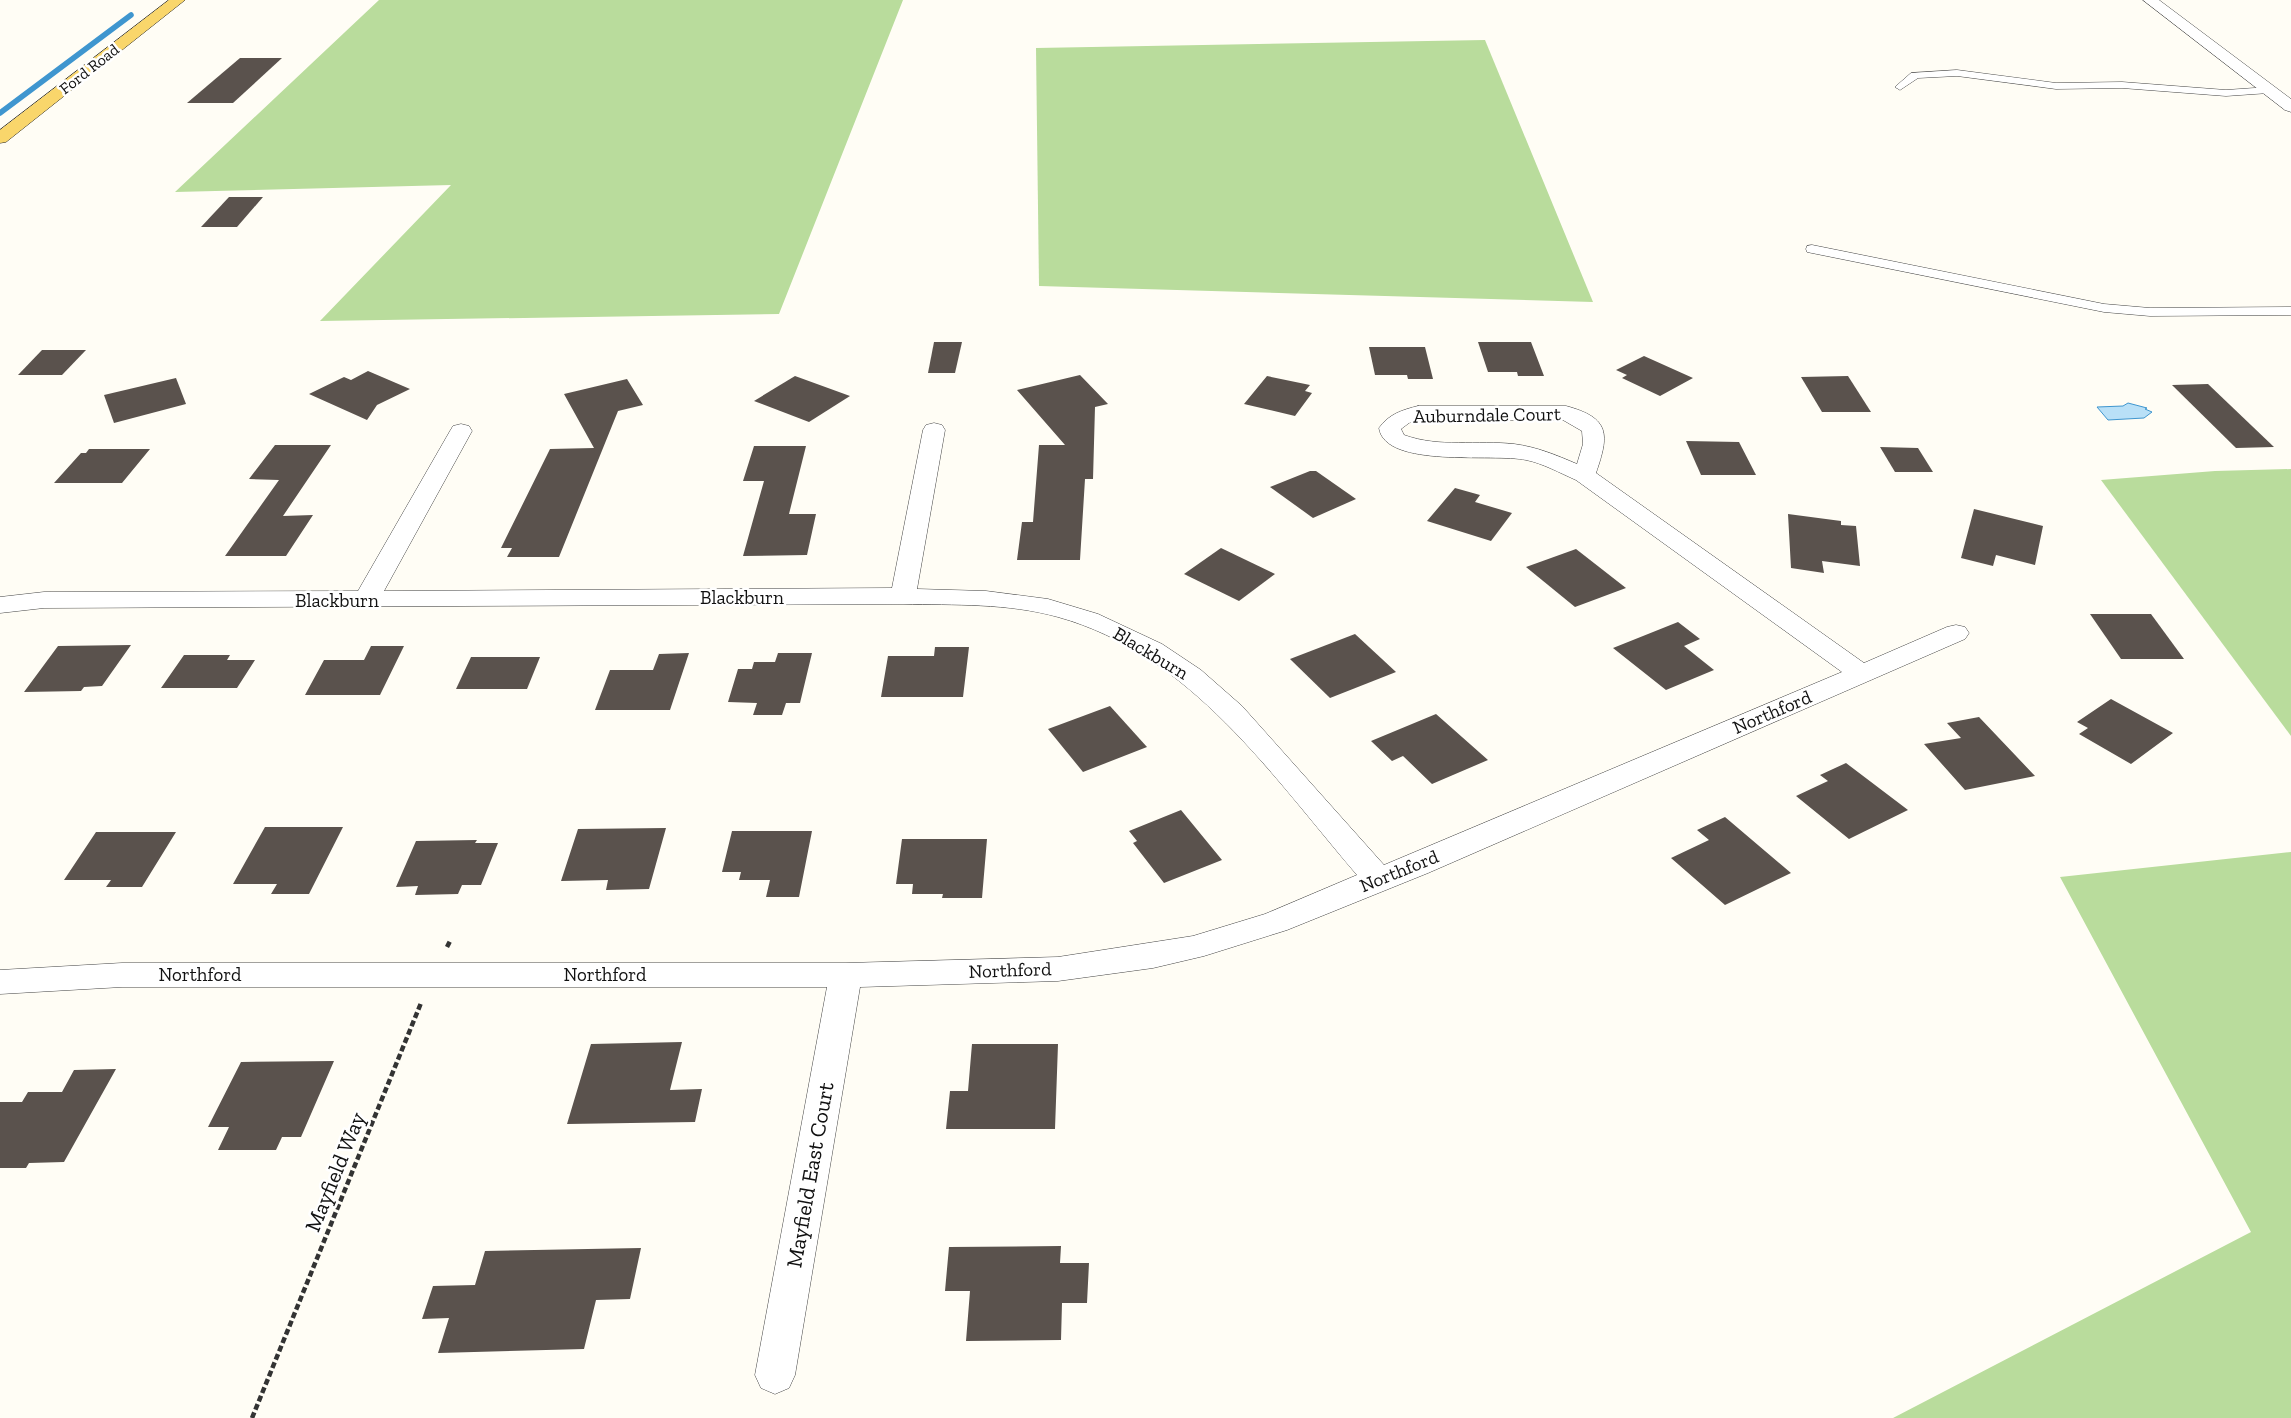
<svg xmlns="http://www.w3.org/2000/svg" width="2291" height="1418" font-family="'Zilla Slab',serif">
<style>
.forest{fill:#b9dc9c}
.water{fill:#b9e0f7;stroke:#3f96cf}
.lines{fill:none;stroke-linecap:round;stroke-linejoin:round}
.stream{stroke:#3f96cf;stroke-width:5.5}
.building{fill:#5a524d}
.lane-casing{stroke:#444;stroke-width:1}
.street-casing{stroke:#444;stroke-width:1}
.primary-casing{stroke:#222;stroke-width:1}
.path{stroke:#333;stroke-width:4.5;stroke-dasharray:6 3;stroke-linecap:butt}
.lane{fill:#fff;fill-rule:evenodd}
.street{fill:#fff;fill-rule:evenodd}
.primary{fill:#f9d66b;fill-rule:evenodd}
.labels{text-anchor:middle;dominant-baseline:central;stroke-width:5;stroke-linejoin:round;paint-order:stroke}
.far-street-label{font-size:16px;fill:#111;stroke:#fff}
.street-label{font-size:19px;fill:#111;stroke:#fff}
.near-street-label{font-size:22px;fill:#111;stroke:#fff}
</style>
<rect width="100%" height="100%" fill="#fffdf5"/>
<g class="forest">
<path d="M 379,0 L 903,0 L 779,314 L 320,321 L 451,185 L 175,192 Z"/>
<path d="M 1485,40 L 1593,302 L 1039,286 L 1036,48 Z"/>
<path d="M 2291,469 L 2291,736 L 2101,480 L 2215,471 Z"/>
<path d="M 2291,852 L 2291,1418 L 1893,1418 L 2251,1232 L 2060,877 Z"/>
</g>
<path class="water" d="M 2128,403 L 2147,408 L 2145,409 L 2152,412 L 2144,418 L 2108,420 L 2097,407 L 2123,406 Z"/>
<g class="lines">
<path class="stream" d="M 0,113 L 131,15"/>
</g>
<g class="building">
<path d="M 240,58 L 282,58 L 233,103 L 187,103 Z"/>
<path d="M 229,197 L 263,197 L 237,227 L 201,227 Z"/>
<path d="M 934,342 L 962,342 L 955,373 L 928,373 Z"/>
<path d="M 1478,342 L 1531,342 L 1544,376 L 1518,376 L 1517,372 L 1488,372 Z"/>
<path d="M 1369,347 L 1425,347 L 1433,379 L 1408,379 L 1407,375 L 1375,375 Z"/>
<path d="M 42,350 L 86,350 L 62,375 L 18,375 Z"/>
<path d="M 1644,356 L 1693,378 L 1660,396 L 1622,378 L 1627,375 L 1616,370 Z"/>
<path d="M 368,371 L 410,389 L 377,405 L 367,420 L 309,394 L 344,377 L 351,380 Z"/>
<path d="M 1080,375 L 1108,404 L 1095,407 L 1093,479 L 1085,479 L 1080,560 L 1017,560 L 1022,522 L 1033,522 L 1039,445 L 1065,445 L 1017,390 Z"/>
<path d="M 795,376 L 850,396 L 809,422 L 754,401 Z"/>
<path d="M 1267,376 L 1310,385 L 1305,391 L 1312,393 L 1295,416 L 1244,404 Z"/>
<path d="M 1848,376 L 1871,412 L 1822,412 L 1801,377 Z"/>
<path d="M 176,378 L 186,404 L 114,423 L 104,395 Z"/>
<path d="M 627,379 L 643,405 L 618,411 L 559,557 L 507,557 L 512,548 L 501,548 L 550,449 L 594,448 L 564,394 Z"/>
<path d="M 2208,384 L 2274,447 L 2236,448 L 2172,385 Z"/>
<path d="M 1686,441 L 1739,442 L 1756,475 L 1701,475 Z"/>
<path d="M 275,445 L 331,445 L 283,516 L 313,515 L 286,556 L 225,556 L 279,480 L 249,479 Z"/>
<path d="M 754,446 L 806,446 L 789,514 L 816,514 L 807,555 L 743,556 L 764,481 L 743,481 Z"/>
<path d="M 1880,447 L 1918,448 L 1933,472 L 1895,472 Z"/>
<path d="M 89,449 L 150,449 L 122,483 L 54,483 L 81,453 L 86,453 Z"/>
<path d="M 1310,471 L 1316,471 L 1356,499 L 1313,518 L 1270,487 Z"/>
<path d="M 1455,488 L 1480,495 L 1475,502 L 1512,513 L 1491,541 L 1427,521 Z"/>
<path d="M 1974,509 L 2043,526 L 2035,565 L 1996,555 L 1993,566 L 1961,558 Z"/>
<path d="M 1788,514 L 1841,521 L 1841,525 L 1856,526 L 1860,566 L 1822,561 L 1824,573 L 1791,568 Z"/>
<path d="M 1221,548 L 1275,574 L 1239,601 L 1184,574 Z"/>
<path d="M 1576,549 L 1626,588 L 1575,607 L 1526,567 Z"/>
<path d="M 2090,614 L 2151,614 L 2184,659 L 2121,659 Z"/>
<path d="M 1678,622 L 1700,639 L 1684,646 L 1714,670 L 1666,690 L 1613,648 Z"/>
<path d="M 1355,634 L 1396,672 L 1330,698 L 1290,659 Z"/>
<path d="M 131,645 L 102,686 L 84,687 L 81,691 L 24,692 L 58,646 Z"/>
<path d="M 371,646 L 404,646 L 380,695 L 305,695 L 324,660 L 364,660 Z"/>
<path d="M 935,647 L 969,647 L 963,697 L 881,697 L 888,656 L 934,656 Z"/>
<path d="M 689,653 L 670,710 L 595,710 L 610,670 L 653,670 L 659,654 Z"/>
<path d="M 778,653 L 812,653 L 800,703 L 786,703 L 782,715 L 753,715 L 757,703 L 728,702 L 738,669 L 752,669 L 754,662 L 775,662 Z"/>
<path d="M 184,655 L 230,655 L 227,660 L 255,660 L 237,688 L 161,688 Z"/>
<path d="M 471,657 L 540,657 L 527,689 L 456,689 Z"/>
<path d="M 2111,699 L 2173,733 L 2131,764 L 2079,734 L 2088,728 L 2077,722 Z"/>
<path d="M 1110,706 L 1147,747 L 1083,772 L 1048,729 Z"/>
<path d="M 1436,714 L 1488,760 L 1432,784 L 1403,756 L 1392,761 L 1371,741 Z"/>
<path d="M 1979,717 L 2035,776 L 1965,790 L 1924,744 L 1961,738 L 1947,723 Z"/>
<path d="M 1846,763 L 1908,810 L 1849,839 L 1796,796 L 1828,781 L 1820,775 Z"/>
<path d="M 1181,810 L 1222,860 L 1164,883 L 1133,843 L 1137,841 L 1129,831 Z"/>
<path d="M 1725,817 L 1791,873 L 1725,905 L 1671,858 L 1709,840 L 1697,830 Z"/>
<path d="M 265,827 L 343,827 L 309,894 L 271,894 L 277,884 L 233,884 Z"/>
<path d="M 666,828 L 649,889 L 606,890 L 608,880 L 561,881 L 578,829 Z"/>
<path d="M 732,831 L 812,831 L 799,897 L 766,897 L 770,880 L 739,880 L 741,872 L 722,872 Z"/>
<path d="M 96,832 L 176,832 L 142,887 L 106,887 L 111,880 L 64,880 Z"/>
<path d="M 902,839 L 987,839 L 982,898 L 942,898 L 943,894 L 912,894 L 913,884 L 896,884 Z"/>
<path d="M 477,840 L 475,843 L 498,843 L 481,885 L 462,885 L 458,894 L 415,895 L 418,886 L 396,887 L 416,841 Z"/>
<path d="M 682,1042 L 670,1090 L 702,1089 L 695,1122 L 567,1124 L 591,1044 Z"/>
<path d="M 972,1044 L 1058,1044 L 1055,1129 L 946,1129 L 950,1091 L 968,1091 Z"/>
<path d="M 334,1061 L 301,1137 L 282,1137 L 276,1150 L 218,1150 L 229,1127 L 208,1127 L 241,1062 Z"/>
<path d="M 116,1069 L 64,1162 L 29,1163 L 26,1168 L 0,1168 L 0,1102 L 22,1102 L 28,1092 L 62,1092 L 74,1070 Z"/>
<path d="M 1061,1246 L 1060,1263 L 1089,1263 L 1087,1303 L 1062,1303 L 1061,1340 L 966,1341 L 970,1291 L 945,1291 L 949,1247 Z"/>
<path d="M 641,1248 L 630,1299 L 596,1300 L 584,1349 L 438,1353 L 449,1318 L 422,1319 L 433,1286 L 475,1285 L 485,1251 Z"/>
</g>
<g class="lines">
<defs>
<g id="lane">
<path d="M 1957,70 L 2056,83 L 2122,82 L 2226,90 L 2269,87 L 2274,90 L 2269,93 L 2226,96 L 2122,88 L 2056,89 L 1957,76 L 1918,78 L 1900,90 L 1895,87 L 1911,73 Z"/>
<path d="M 1812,245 L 2104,304 L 2150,308 L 2291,307 L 2291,315 L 2150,316 L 2104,312 L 1807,252 L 1806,249 L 1807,246 Z"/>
</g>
<g id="street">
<path d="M 2143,0 L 2159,0 L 2291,99 L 2291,112 L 2285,110 Z"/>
<path d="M 1418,406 L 1566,406 C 1611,418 1609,435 1596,473 L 1864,663 L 1947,627 L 1956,625 L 1965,627 L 1969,633 L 1965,639 L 1428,873 L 1287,930 L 1204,956 L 1153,968 L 1058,981 L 860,987 L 795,1375 L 789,1388 L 775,1394 L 761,1388 L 755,1375 L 827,987 L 122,987 L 0,994 L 0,970 L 122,963 L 846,963 L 1058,957 L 1193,936 L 1265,914 L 1357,875 C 1272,776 1191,654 1058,617 C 1008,603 954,605 903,604 L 44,608 L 0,613 L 0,597 L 44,592 L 358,591 L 450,431 L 453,426 L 461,424 L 469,426 L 472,431 L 384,591 L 892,588 L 923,430 L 926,425 L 934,423 L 942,425 L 945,430 L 917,589 L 986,591 L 1048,599 L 1098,614 L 1162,644 L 1201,670 L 1242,706 L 1384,865 L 1842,672 L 1576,480 C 1560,473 1542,463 1526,460 C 1494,453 1385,469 1379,428 C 1389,414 1402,410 1418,406 ZM 1419,420 L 1563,420 L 1582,431 L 1583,444 L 1577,464 C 1556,455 1537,447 1514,444 C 1477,440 1440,448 1404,435 L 1401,429 L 1409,423 Z"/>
</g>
<path id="primary" d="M 169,0 L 185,0 L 6,142 L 0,143 L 0,130 Z"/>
</defs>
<use href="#lane" class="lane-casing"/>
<use href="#street" class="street-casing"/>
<use href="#primary" class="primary-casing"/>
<g class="path">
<path d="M 447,947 L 451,939"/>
<path d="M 252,1418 L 421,1003"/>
</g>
<use href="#lane" class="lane"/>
<use href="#street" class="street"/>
<use href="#primary" class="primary"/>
</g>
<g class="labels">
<g class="far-street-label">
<text transform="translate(89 69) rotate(-38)">Ford Road</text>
</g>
<g class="street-label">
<text transform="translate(1487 415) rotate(-1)">Auburndale Court</text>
<text x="742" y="597">Blackburn</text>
<text x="337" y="600">Blackburn</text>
<text transform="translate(1151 653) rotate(31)">Blackburn</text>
<text transform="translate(1772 712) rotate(-23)">Northford</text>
<text transform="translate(1399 871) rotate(-22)">Northford</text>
<text transform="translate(1010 970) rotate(-2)">Northford</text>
<text x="200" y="974">Northford</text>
<text x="605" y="974">Northford</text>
</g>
<g class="near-street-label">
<text transform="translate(335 1172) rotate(-68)">Mayfield Way</text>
<text transform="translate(810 1175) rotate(-80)">Mayfield East Court</text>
</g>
</g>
</svg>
